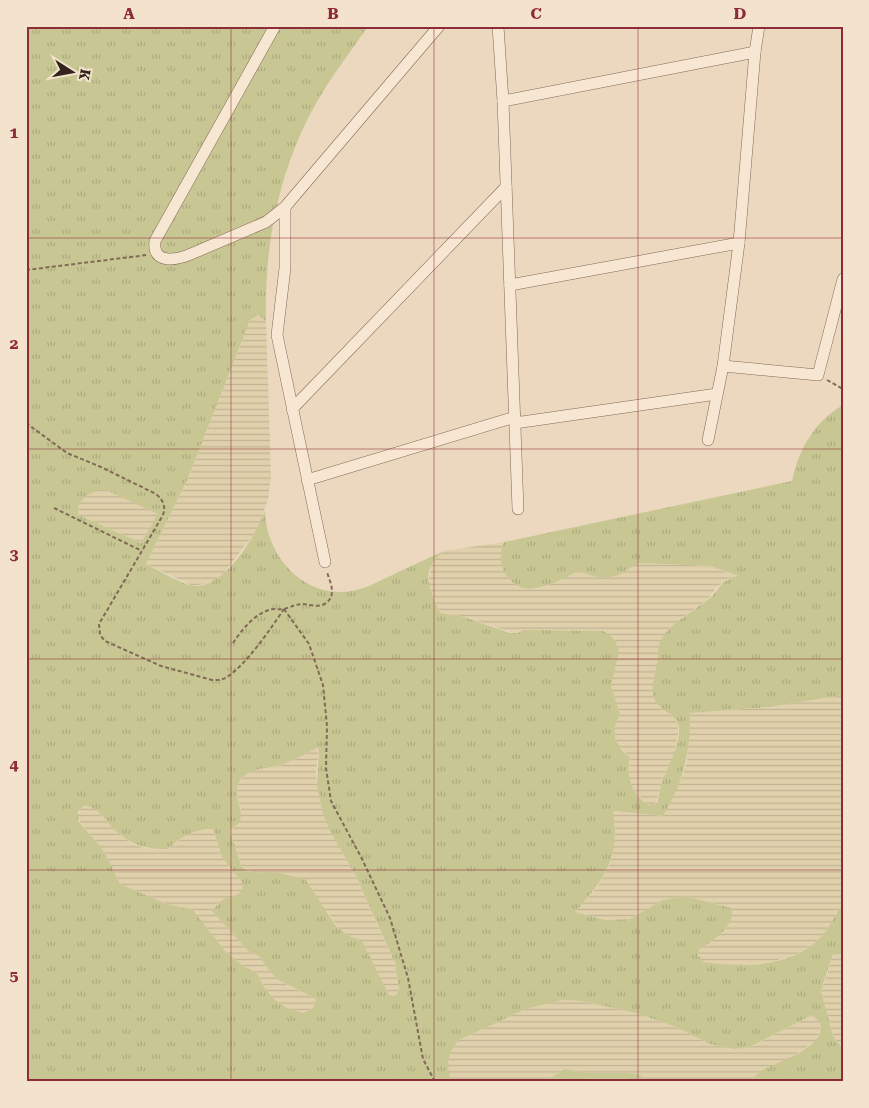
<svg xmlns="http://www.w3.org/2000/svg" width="869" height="1108" font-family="'Roboto Serif',serif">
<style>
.farmland{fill:url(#farmland-rules)}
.grass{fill:url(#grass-tufts);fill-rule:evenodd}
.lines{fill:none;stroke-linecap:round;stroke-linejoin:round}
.street-casing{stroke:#826958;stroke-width:12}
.path{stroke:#826958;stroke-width:2;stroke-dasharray:4 2.5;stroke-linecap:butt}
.street{stroke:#f7e6d1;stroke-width:11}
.grid{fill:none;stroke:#8e2b38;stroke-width:1;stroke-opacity:0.55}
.neatline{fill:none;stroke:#8e2b38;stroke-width:2}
.grid-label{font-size:16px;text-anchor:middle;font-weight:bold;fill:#8e2b38}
</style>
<defs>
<pattern id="farmland-rules" width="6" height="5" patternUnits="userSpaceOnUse" patternTransform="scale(1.25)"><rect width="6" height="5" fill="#e0d1ac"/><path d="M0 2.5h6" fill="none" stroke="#c1b393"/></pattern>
<pattern id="grass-tufts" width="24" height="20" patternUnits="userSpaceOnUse" patternTransform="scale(1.25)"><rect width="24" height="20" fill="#c8c793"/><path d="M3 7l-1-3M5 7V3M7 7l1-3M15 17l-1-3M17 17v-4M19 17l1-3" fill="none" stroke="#acab7e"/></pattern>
</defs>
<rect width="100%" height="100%" fill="#ebd8be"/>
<g class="farmland">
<path d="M 255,316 L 261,316 L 266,321 L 271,477 L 268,499 L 260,523 L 254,534 L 224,573 L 213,582 L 193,586 L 146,564 L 188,478 L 250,320 Z"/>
<path d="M 104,488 L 159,514 L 141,543 L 79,515 L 78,507 L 82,499 L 91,493 Z"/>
<path d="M 504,542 L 501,553 L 503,569 L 510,580 L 521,587 L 534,589 L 542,588 L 579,571 L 592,576 L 612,577 L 639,563 L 711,566 L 739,577 L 727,579 L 717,587 L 708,599 L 680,619 L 660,642 L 659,658 L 653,685 L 653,696 L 659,707 L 675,718 L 678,725 L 678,733 L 674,756 L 668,768 L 655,804 L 651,805 L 647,804 L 635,792 L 629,778 L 630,757 L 619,747 L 614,737 L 614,725 L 620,714 L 611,686 L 603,631 L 522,632 L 514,633 L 461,616 L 440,613 L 428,583 L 431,566 L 439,555 L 444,551 Z"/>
<path d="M 843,695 L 843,905 L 825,933 L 812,946 L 797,954 L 771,962 L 747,965 L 720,965 L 704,962 L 699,958 L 698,952 L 699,950 L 729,925 L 731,908 L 685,896 L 663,901 L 630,919 L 605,920 L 575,912 L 598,886 L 609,866 L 612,855 L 615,833 L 613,811 L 663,816 L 683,775 L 687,761 L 690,725 L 690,713 L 770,707 Z"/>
<path d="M 319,747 L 316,772 L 317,785 L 322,811 L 336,841 L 355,874 L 395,964 L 399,990 L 395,996 L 389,995 L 362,942 L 354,939 L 341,931 L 332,919 L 328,912 L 268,872 L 254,873 L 241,866 L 230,830 L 234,828 L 241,810 L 236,791 L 239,782 L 245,775 L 253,771 L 282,765 Z"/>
<path d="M 89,806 L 98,810 L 104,819 L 124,838 L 131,843 L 144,848 L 168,849 L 186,835 L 201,830 L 213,829 L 222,857 L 242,882 L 243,886 L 241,893 L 238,895 L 217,904 L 212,911 L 248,951 L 259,956 L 268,969 L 284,983 L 316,999 L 313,1008 L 303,1013 L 287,1008 L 274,999 L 264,987 L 257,973 L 242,965 L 226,952 L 193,910 L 167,904 L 120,884 L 107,857 L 77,818 L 80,809 Z"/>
<path d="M 836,952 L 843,954 L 843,1049 L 833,1036 L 821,991 L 828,972 L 831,958 Z"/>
<path d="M 563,1000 L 581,1001 L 636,1013 L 676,1027 L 710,1044 L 734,1049 L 751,1047 L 812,1015 L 818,1020 L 821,1030 L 815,1041 L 789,1059 L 764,1070 L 750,1082 L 652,1082 L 637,1074 L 627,1073 L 588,1073 L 566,1069 L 543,1082 L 452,1082 L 448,1072 L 448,1060 L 452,1049 L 459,1040 L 526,1009 Z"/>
</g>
<g class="grass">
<path d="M 26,26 L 368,26 C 353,49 335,71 321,95 C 280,163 264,242 266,321 L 258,315 L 250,320 L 188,478 L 146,564 C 156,569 185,586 195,586 C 226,587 255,536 265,511 C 266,559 309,604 360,589 C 369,587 379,581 388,577 C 406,568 425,560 444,551 C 418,572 430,588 440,613 L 461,616 L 510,633 L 518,633 L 524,630 L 603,631 L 611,636 L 616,643 L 619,652 L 611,686 L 620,714 C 610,730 614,747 630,757 C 626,776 631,794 649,805 L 657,803 C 659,795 660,788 663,780 C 669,763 679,748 679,729 C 678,712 659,713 654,698 C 650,687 655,676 657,664 C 659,658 657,648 660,642 C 666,626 696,609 709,599 C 722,588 717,582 738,576 L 711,566 L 639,563 L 618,575 L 606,578 L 592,576 L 579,571 C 556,581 524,604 505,573 C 499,563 500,552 504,542 L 792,481 C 799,449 814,422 843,405 L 843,695 L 770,707 L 690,713 C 691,751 683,784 663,816 L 613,811 C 620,859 605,878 575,912 L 605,920 L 630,919 L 663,900 L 685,896 L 731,908 C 736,928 713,939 699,950 L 698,955 L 704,962 C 740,968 790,967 818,940 C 828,931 834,916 843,905 L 843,954 L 836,953 L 832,956 L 821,991 L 833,1036 L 843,1049 L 843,1082 L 750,1082 C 754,1077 759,1072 765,1069 C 780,1062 844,1039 812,1015 L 750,1047 L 734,1049 L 710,1044 L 676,1027 L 636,1013 L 581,1001 L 563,1000 L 526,1009 L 459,1040 C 448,1052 445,1067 452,1082 L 26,1082 ZM 104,489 L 158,514 L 141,543 L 79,515 C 75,499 91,492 104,489 ZM 319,747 L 317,785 L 322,811 L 330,831 L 355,874 L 395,963 L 399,990 L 395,996 L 389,995 L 362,941 L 347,935 L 336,926 L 305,879 C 294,877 280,872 268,872 C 256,872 252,875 241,866 L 230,830 C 255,817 227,797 241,779 C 251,767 271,769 284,764 C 296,759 307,753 319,747 ZM 85,806 C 99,807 103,819 112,827 C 128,844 145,850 168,849 C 181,836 195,829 213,829 L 222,857 L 242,882 C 245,896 234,895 224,899 C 219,902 216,906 212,911 L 248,951 L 259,956 L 268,969 L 277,979 L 316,999 L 313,1008 L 303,1013 L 287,1008 L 274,999 L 264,987 L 257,973 L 242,965 L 226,952 L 193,910 L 167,904 L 120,884 L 107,857 L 99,845 L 78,821 L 78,811 Z"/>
<path d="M 566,1069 L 588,1073 L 627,1073 L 637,1074 L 652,1082 L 543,1082 Z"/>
</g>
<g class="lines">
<defs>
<g id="street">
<path d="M 275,26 L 155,241 C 152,265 177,260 191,254 L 266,222 L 285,207 L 439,26"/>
<path d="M 498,26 L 503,101 L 518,509"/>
<path d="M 503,101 L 755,52"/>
<path d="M 285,207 L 285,268 L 277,335 L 325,562"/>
<path d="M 510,285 L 739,243"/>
<path d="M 723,366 L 818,375 L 843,279"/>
<path d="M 292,409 L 506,187"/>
<path d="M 515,423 L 717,394"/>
<path d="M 708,440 L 723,366 L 739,243 L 755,52 L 759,26"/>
<path d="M 307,480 L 515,417"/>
</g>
</defs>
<use href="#street" class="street-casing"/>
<g class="path">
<path d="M 26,270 L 147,255"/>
<path d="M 827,380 L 843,389"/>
<path d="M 26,423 L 67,453 L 101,467 L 156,494 C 163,500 166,506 163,515 L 99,624 L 100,635 L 105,641 L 161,666 L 212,680 C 218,680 223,680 227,677 C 247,664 271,628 284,609"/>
<path d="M 54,508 L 142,551"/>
<path d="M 284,609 L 309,644 L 323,685 L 327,726 L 326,768 L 331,801 L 361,857 L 390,918 L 408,978 L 423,1059 L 435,1082"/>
<path d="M 233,643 C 242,630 253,615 269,610 C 274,608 279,610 284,609 C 291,607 296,604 303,604 C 310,605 320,608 326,603 C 337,595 330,582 327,572"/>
</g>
<use href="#street" class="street"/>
</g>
<path class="grid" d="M 231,26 L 231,1082M 434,26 L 434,1082M 638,26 L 638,1082M 26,238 L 843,238M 26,449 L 843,449M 26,659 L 843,659M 26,870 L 843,870"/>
<rect width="869" height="1108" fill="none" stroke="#f3e3cd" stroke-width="55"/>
<g transform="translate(72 72) rotate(101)" stroke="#f3e3cd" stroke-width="4" paint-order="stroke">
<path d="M0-4L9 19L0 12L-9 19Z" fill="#32241c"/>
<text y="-8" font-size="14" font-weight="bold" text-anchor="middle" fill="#32241c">K</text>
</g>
<rect x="28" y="28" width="814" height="1052" class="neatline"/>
<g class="grid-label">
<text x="129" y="19">A</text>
<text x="333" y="19">B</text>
<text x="536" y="19">C</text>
<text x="740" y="19">D</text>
<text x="14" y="138">1</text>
<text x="14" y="349">2</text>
<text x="14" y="560">3</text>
<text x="14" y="770">4</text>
<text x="14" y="981">5</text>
</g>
</svg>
